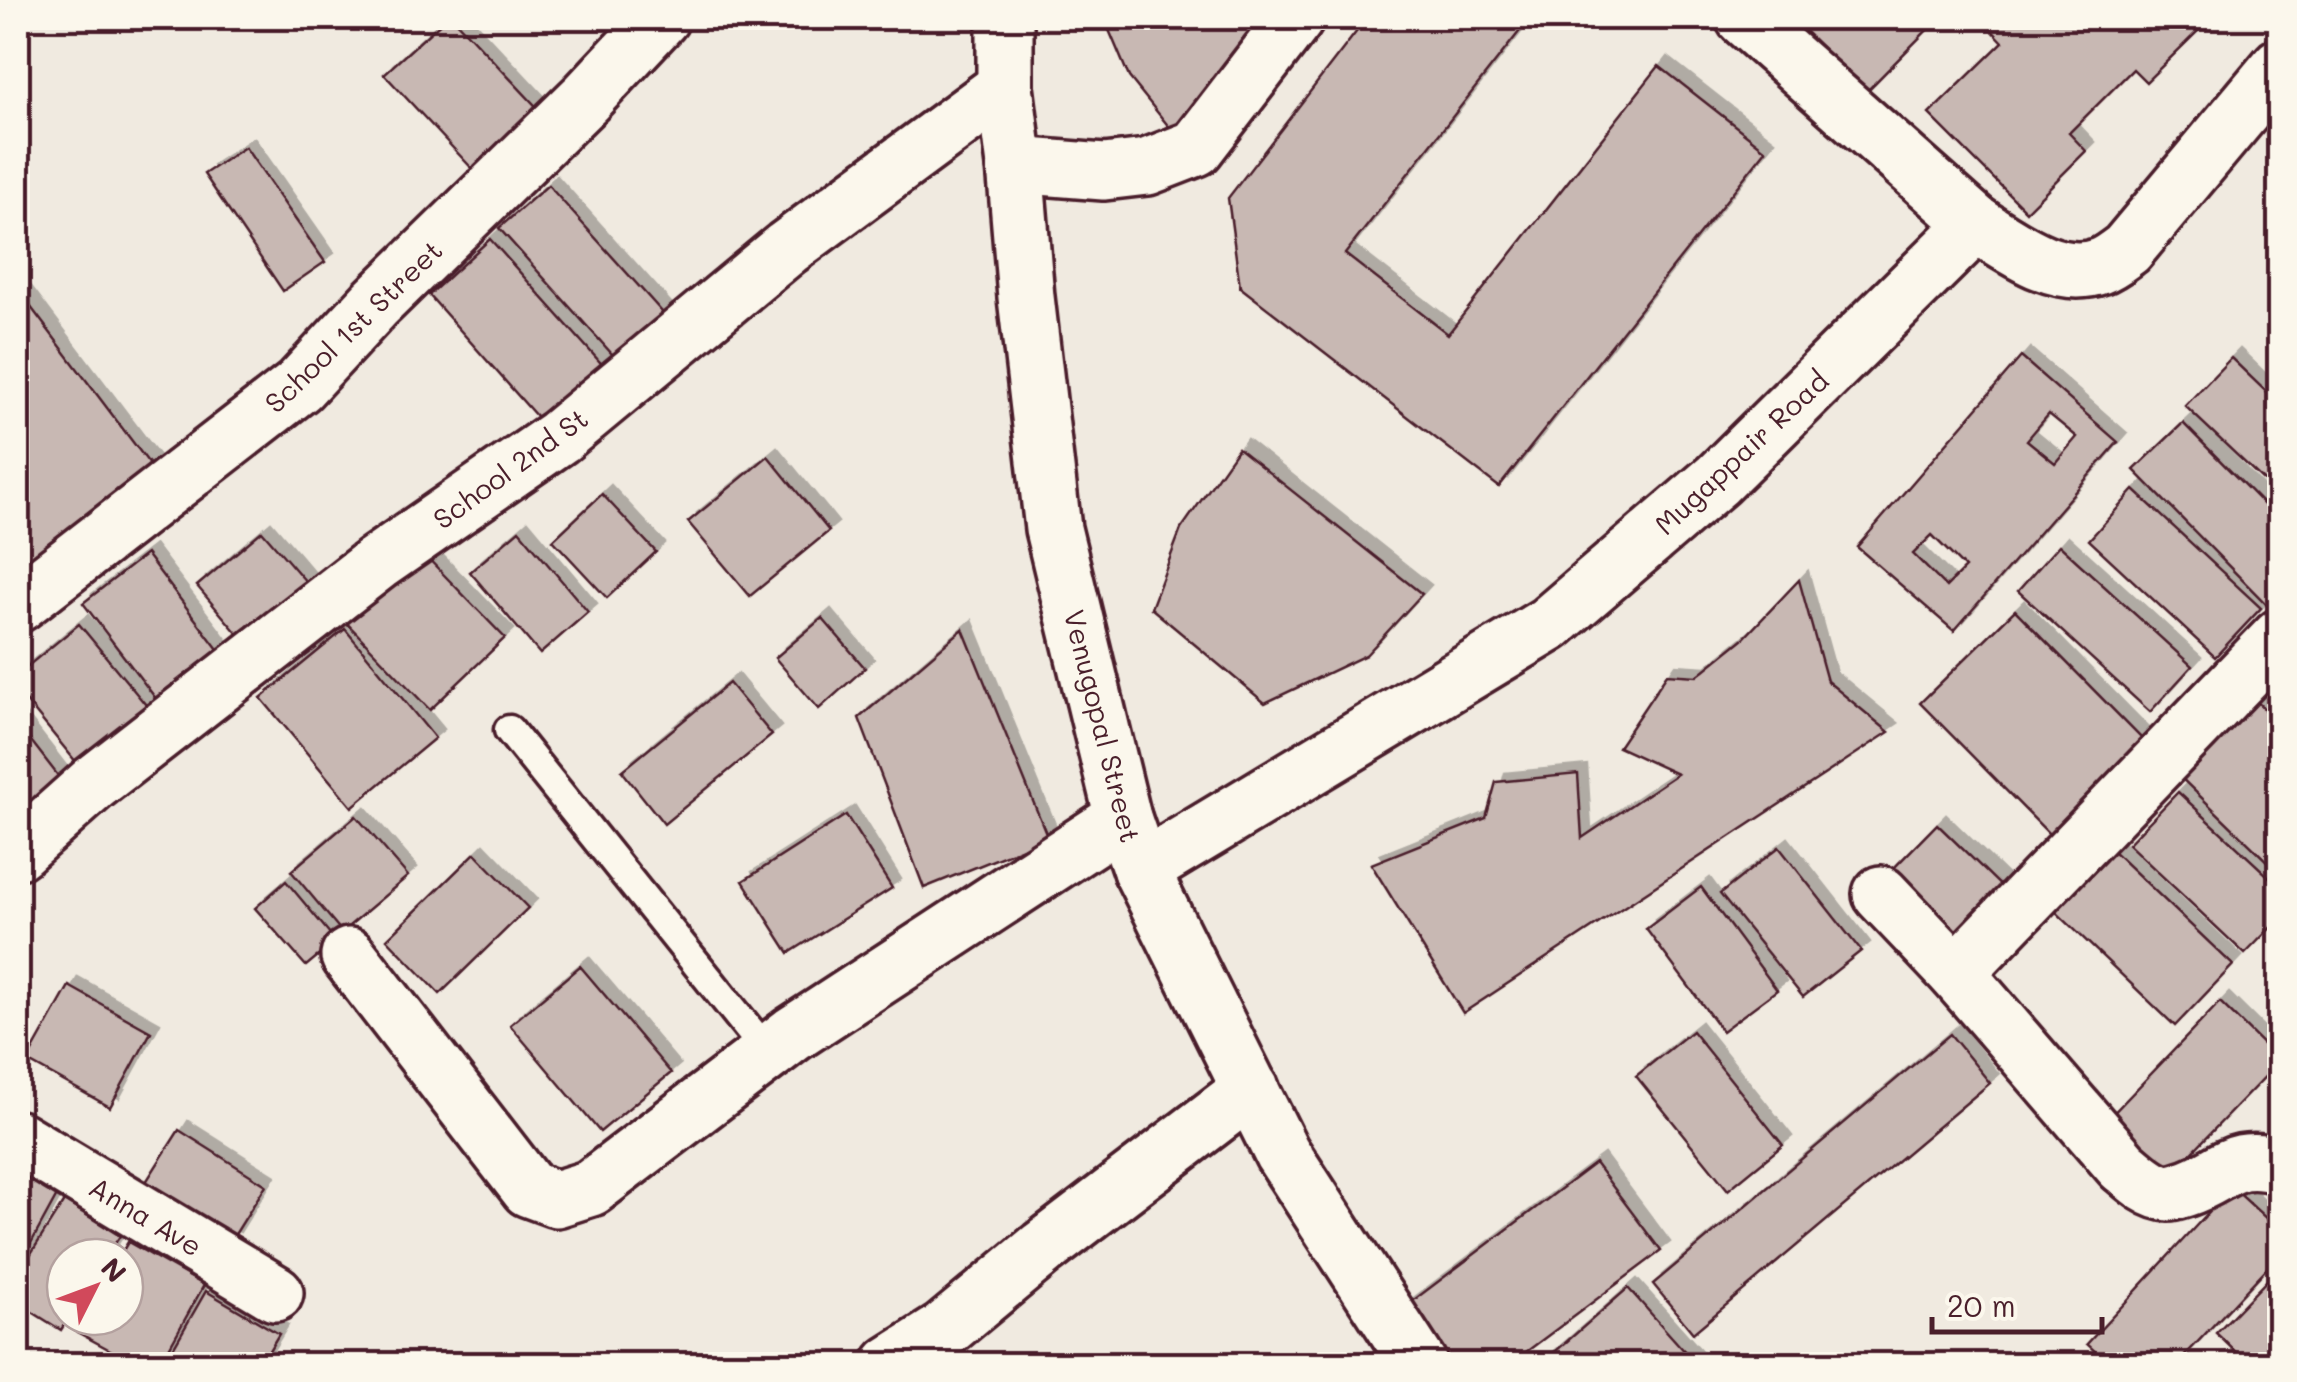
<svg xmlns="http://www.w3.org/2000/svg" width="2297" height="1382" font-family="Mali,sans-serif">
<style>
.building{fill:#c8b8b3;stroke:#4a1f2b;stroke-width:2.5;fill-rule:evenodd;filter:url(#shadow)}
.lines{fill:none;stroke-linecap:round;stroke-linejoin:round}
.service-casing{stroke:#4a1f2b;stroke-width:35}
.minor-casing{stroke:#4a1f2b;stroke-width:62}
.secondary-casing{stroke:#4a1f2b;stroke-width:62}
.service{stroke:#fbf7ec;stroke-width:28}
.minor{stroke:#fbf7ec;stroke-width:55}
.secondary{stroke:#fbf7ec;stroke-width:55}
.labels{text-anchor:middle;dominant-baseline:central;stroke-width:8;stroke-linejoin:round;paint-order:stroke}
.street-label{font-size:28px;fill:#4a1f2b;stroke:#fbf7ec}
</style>
<defs>
<filter id="shadow"><feDropShadow dx="9" dy="-9" stdDeviation="0" flood-color="#0004"/></filter>
</defs>
<rect width="100%" height="100%" fill="#f0eae0"/>
<filter id="ink" filterUnits="userSpaceOnUse"><feTurbulence type="fractalNoise" baseFrequency=".01" numOctaves="2"/><feDisplacementMap in="SourceGraphic" scale="20" xChannelSelector="R" yChannelSelector="G"/><feConvolveMatrix kernelMatrix="1 2 1 2 8 2 1 2 1" color-interpolation-filters="sRGB"/></filter>
<g filter="url(#ink)">
<g class="building">
<path d="M 446,18 L 453,18 L 546,117 L 480,177 L 384,74 Z"/>
<path d="M 1104,18 L 1260,18 L 1174,133 L 1129,77 Z"/>
<path d="M 1367,18 L 1530,18 L 1345,254 L 1448,334 L 1659,66 L 1766,150 L 1499,487 L 1240,287 L 1228,198 Z"/>
<path d="M 1805,18 L 1939,18 L 1866,92 L 1798,24 Z"/>
<path d="M 1990,18 L 2193,18 L 2202,27 L 2146,82 L 2133,69 L 2069,133 L 2086,151 L 2026,211 L 1929,114 L 2003,42 L 1985,23 Z"/>
<path d="M 245,147 L 325,262 L 283,291 L 204,174 Z"/>
<path d="M 548,185 L 670,321 L 621,364 L 499,228 Z"/>
<path d="M 490,239 L 607,370 L 545,426 L 429,295 Z"/>
<path d="M 18,290 L 160,478 L 18,586 Z"/>
<path d="M 2021,357 L 2118,442 L 1954,631 L 1857,547 ZM 2049,414 L 2077,437 L 2055,463 L 2027,440 ZM 1932,535 L 1965,568 L 1946,587 L 1913,554 Z"/>
<path d="M 2231,358 L 2280,405 L 2280,496 L 2185,406 Z"/>
<path d="M 2183,423 L 2280,521 L 2280,593 L 2267,605 L 2134,470 Z"/>
<path d="M 1238,448 L 1422,594 L 1366,655 L 1265,703 L 1151,608 L 1181,529 Z"/>
<path d="M 768,456 L 829,531 L 750,596 L 688,522 Z"/>
<path d="M 2134,490 L 2261,608 L 2215,657 L 2089,540 Z"/>
<path d="M 602,494 L 656,552 L 607,598 L 553,540 Z"/>
<path d="M 519,530 L 588,612 L 540,654 L 470,572 Z"/>
<path d="M 262,531 L 314,591 L 249,647 L 197,586 Z"/>
<path d="M 2059,545 L 2192,666 L 2150,712 L 2018,591 Z"/>
<path d="M 418,548 L 505,638 L 430,710 L 343,619 Z"/>
<path d="M 146,554 L 236,673 L 173,721 L 83,603 Z"/>
<path d="M 1799,580 L 1827,681 L 1889,732 L 1463,1013 L 1371,864 L 1486,818 L 1496,782 L 1578,774 L 1582,838 L 1677,774 L 1618,747 L 1667,674 L 1697,676 L 1744,638 Z"/>
<path d="M 2015,610 L 2149,746 L 2054,839 L 1920,703 Z"/>
<path d="M 822,618 L 865,668 L 819,709 L 775,658 Z"/>
<path d="M 79,624 L 160,722 L 90,779 L 18,691 L 18,674 Z"/>
<path d="M 345,629 L 435,738 L 352,807 L 261,698 Z"/>
<path d="M 963,629 L 1048,838 L 924,888 L 859,718 Z"/>
<path d="M 729,683 L 772,735 L 664,824 L 622,771 Z"/>
<path d="M 2249,694 L 2280,724 L 2280,874 L 2174,771 Z"/>
<path d="M 18,724 L 66,786 L 18,823 Z"/>
<path d="M 2178,792 L 2280,887 L 2280,918 L 2245,954 L 2128,844 Z"/>
<path d="M 846,815 L 892,888 L 789,953 L 743,881 Z"/>
<path d="M 356,816 L 408,876 L 342,932 L 291,871 Z"/>
<path d="M 1937,824 L 2007,892 L 1957,945 L 1886,876 Z"/>
<path d="M 1779,847 L 1861,951 L 1803,997 L 1720,894 Z"/>
<path d="M 2111,849 L 2233,965 L 2175,1026 L 2054,910 Z"/>
<path d="M 475,853 L 528,908 L 440,994 L 387,939 Z"/>
<path d="M 286,881 L 336,941 L 306,966 L 255,908 Z"/>
<path d="M 1701,887 L 1777,990 L 1722,1031 L 1646,929 Z"/>
<path d="M 580,966 L 671,1073 L 600,1132 L 510,1025 Z"/>
<path d="M 69,986 L 151,1032 L 110,1107 L 27,1061 Z"/>
<path d="M 2220,1002 L 2280,1061 L 2166,1179 L 2106,1121 Z"/>
<path d="M 1692,1031 L 1783,1145 L 1728,1190 L 1636,1076 Z"/>
<path d="M 1950,1034 L 1990,1083 L 1693,1333 L 1653,1284 Z"/>
<path d="M 179,1130 L 266,1185 L 231,1241 L 144,1185 Z"/>
<path d="M 1595,1163 L 1661,1251 L 1510,1364 L 1431,1364 L 1394,1315 Z"/>
<path d="M 18,1165 L 60,1190 L 18,1267 Z"/>
<path d="M 2232,1187 L 2280,1231 L 2280,1254 L 2177,1364 L 2109,1364 L 2087,1344 Z"/>
<path d="M 64,1201 L 120,1236 L 106,1257 L 65,1257 L 65,1317 L 69,1317 L 61,1330 L 18,1303 L 18,1274 Z"/>
<path d="M 128,1242 L 204,1285 L 160,1364 L 136,1364 L 77,1332 L 85,1317 L 125,1317 L 125,1257 L 119,1257 Z"/>
<path d="M 2273,1274 L 2280,1280 L 2280,1364 L 2239,1364 L 2244,1360 L 2216,1333 Z"/>
<path d="M 1628,1288 L 1696,1364 L 1541,1364 Z"/>
<path d="M 206,1291 L 279,1334 L 261,1364 L 164,1364 Z"/>
</g>
<g class="lines">
<defs>
<path id="service" d="M 509,730 L 768,1053"/>
<g id="minor">
<path d="M 1744,18 L 1976,224"/>
<path d="M 1015,165 L 1104,172 L 1147,167 L 1196,148 L 1296,18"/>
<path d="M 18,604 L 299,386 L 375,304 L 586,98 L 661,18"/>
<path d="M 18,851 L 94,783 L 377,563 L 559,437 L 787,248 L 1005,87"/>
<path d="M 1141,870 L 1549,624 L 1717,480 L 1976,224 C 2011,246 2057,282 2100,266 C 2109,263 2119,255 2127,249 L 2280,66"/>
<path d="M 1881,894 L 1956,973 L 2122,1165 C 2135,1176 2151,1192 2169,1193 C 2172,1193 2181,1190 2184,1189 C 2225,1176 2231,1151 2280,1166"/>
<path d="M 349,956 L 529,1189 L 556,1199 L 591,1188 L 793,1034 L 1123,818"/>
<path d="M 1956,973 L 2280,637"/>
<path d="M 18,1139 L 275,1293"/>
<path d="M 891,1364 L 943,1331 L 1043,1248 L 1251,1089"/>
</g>
<path id="secondary" d="M 1005,18 L 1005,87 L 1015,165 L 1026,297 L 1053,529 L 1123,818 L 1141,870 L 1282,1153 L 1419,1364"/>
</defs>
<use href="#service" class="service-casing"/>
<use href="#minor" class="minor-casing"/>
<use href="#secondary" class="secondary-casing"/>
<use href="#service" class="service"/>
<use href="#minor" class="minor"/>
<use href="#secondary" class="secondary"/>
</g>
</g>
<g class="labels">
<g class="street-label">
<text transform="translate(353 326) rotate(-44)">School 1st Street</text>
<text transform="translate(1741 452) rotate(-43)">Mugappair Road</text>
<text transform="translate(510 468) rotate(-36)">School 2nd St</text>
<text transform="translate(1103 726) rotate(76)">Venugopal Street</text>
<text transform="translate(146 1216) rotate(31)">Anna Ave</text>
</g>
</g>
<rect width="2297" height="1382" fill="none" stroke="#fbf7ec" stroke-width="60"/>
<rect x="30" y="30" width="2237" height="1322" fill="none" stroke="#4a1f2b" stroke-width="4" filter="url(#ink)"/>
<g transform="translate(95 1287) rotate(48)"><circle r="48" fill="#fbf7ec" stroke="#b4a19f" stroke-width="2.5"/>
<path d="M0-8L18 38L0 25L-18 38Z" fill="#d1495b"/>
<text y="-15" font-size="28" font-weight="bold" text-anchor="middle" fill="#4a1f2b">N</text>
</g>
<path d="M1932 1317v15h170v-15" fill="none" stroke="#4a1f2b" stroke-width="5"/>
<text x="1947" y="1317" font-size="30" fill="#4a1f2b" stroke="#fbf7ec" stroke-width="8" paint-order="stroke">20 m</text>
</svg>
